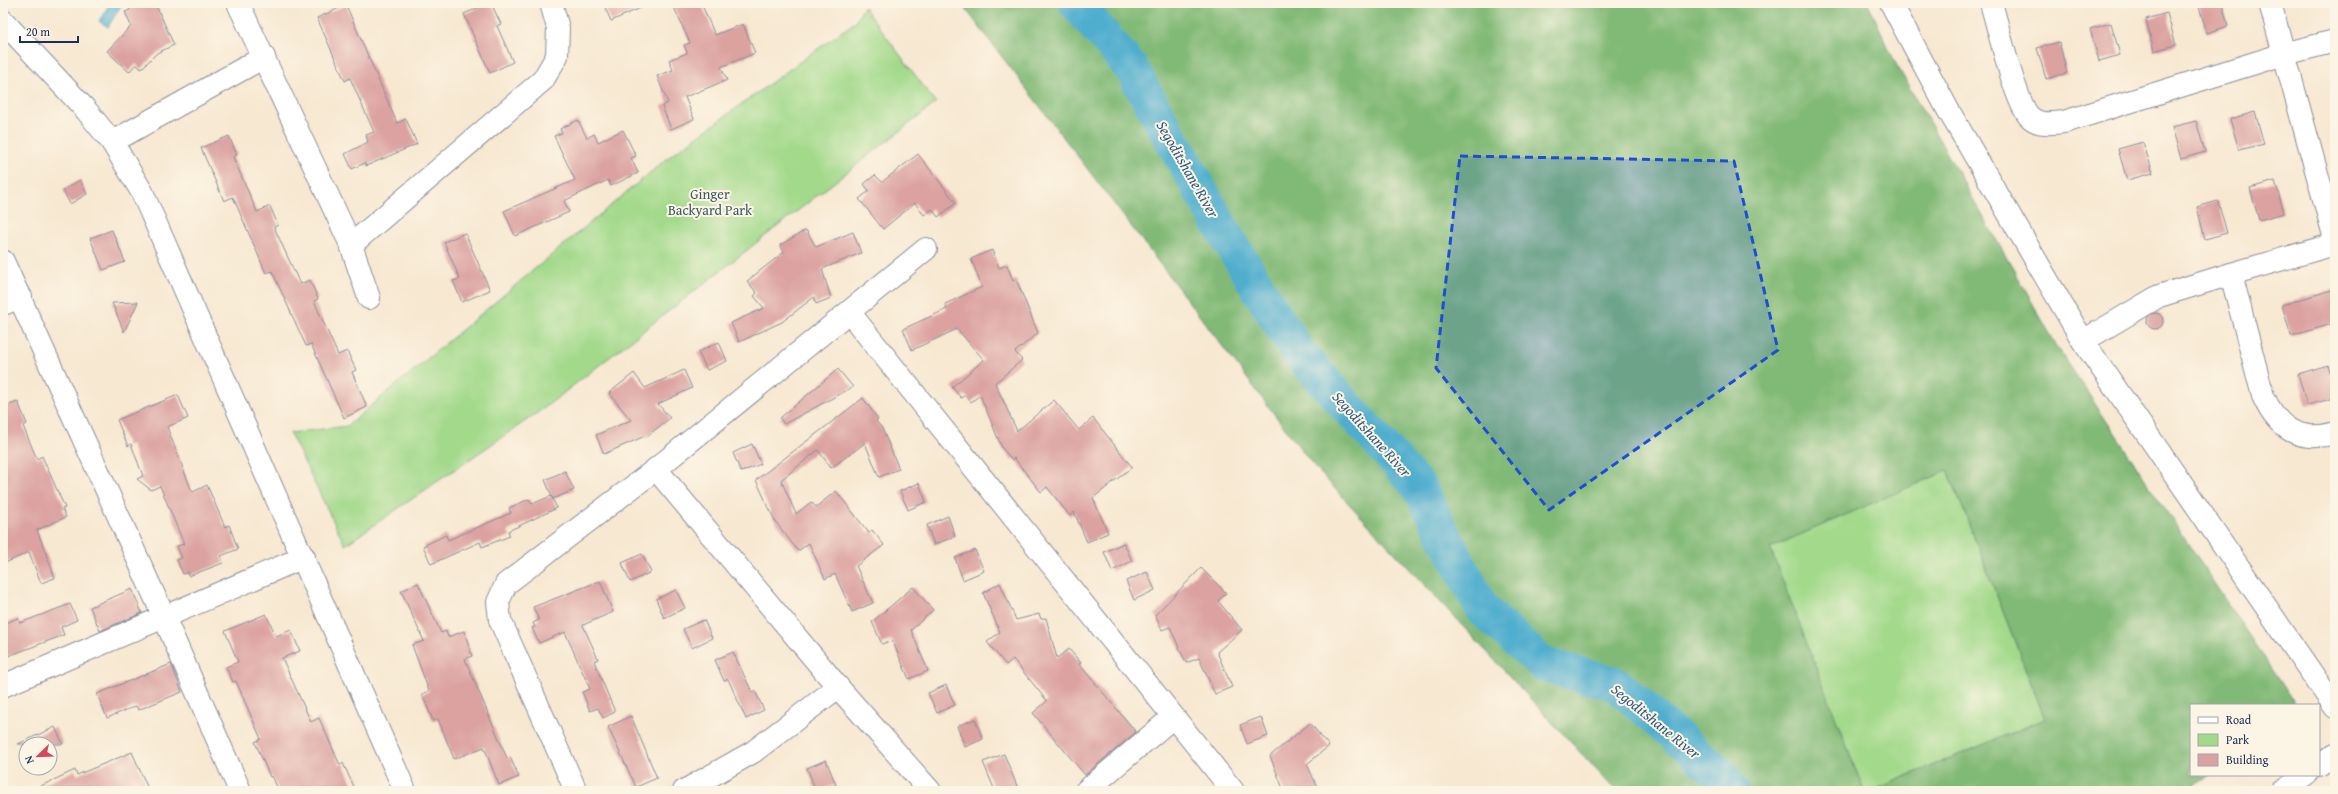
<svg xmlns="http://www.w3.org/2000/svg" width="2338" height="794" font-family="'Gentium Book Plus',serif">
<style>
.green{fill:#a2d98a;stroke:#5e8474}
.forest{fill:#81b976;stroke:#4e746a}
.water{fill:#50aece;stroke:#366e96}
.lines{fill:none;stroke-linecap:round;stroke-linejoin:round}
.river{stroke:#50aece;stroke-width:35}
.building{fill:#dba2a0}
.minor-casing{stroke:#898c98;stroke-width:24}
.minor{stroke:#fff;stroke-width:22}
.marked{fill:#1d4ed8;fill-opacity:0.2;stroke:#1d4ed8;stroke-width:3;stroke-dasharray:8 5;stroke-linejoin:round}
.labels{text-anchor:middle;dominant-baseline:central;stroke-width:4;stroke-linejoin:round;paint-order:stroke}
.park-label{font-size:14px;fill:#3d5a69;stroke:#fcf5e5}
.water-label{font-size:15px;font-style:italic;fill:#2e5b85;stroke:#fcf5e5}
</style>
<rect width="100%" height="100%" fill="#fcf5e5"/>
<filter id="ink" filterUnits="userSpaceOnUse"><feTurbulence type="fractalNoise" baseFrequency=".025" numOctaves="2"/><feDisplacementMap in="SourceGraphic" scale="8" xChannelSelector="R" yChannelSelector="G"/><feConvolveMatrix kernelMatrix="1 2 1 2 8 2 1 2 1" color-interpolation-filters="sRGB"/></filter>
<filter id="wash" filterUnits="userSpaceOnUse"><feTurbulence type="fractalNoise" baseFrequency=".012" numOctaves="4" result="noise"/><feDisplacementMap in="SourceGraphic" scale="16" xChannelSelector="R" yChannelSelector="G"/><feGaussianBlur stdDeviation="0.9" result="paint"/><feColorMatrix in="noise" values="0 0 0 0 0 0 0 0 0 0 0 0 0 0 0 0 0 1.4 0 .05"/><feComposite in="paint" operator="in"/></filter>
<g filter="url(#wash)">
<rect width="100%" height="100%" fill="#f7e8d1"/>
<g class="green">
<path d="M 864,7 L 936,103 L 543,409 L 345,545 L 290,433 L 347,426 L 670,156 L 855,22 Z"/>
<path d="M 1948,470 L 2045,719 L 1871,791 L 1864,791 L 1769,548 Z"/>
</g>
<path class="forest" d="M 961,3 L 1868,3 L 1895,62 L 2058,348 L 2295,705 L 2191,705 L 2191,775 L 2210,775 L 2183,791 L 1871,791 L 2045,719 L 1948,470 L 1770,548 L 1864,791 L 1616,791 L 1313,465 Z"/>
<path class="water" d="M 110,3 L 116,3 L 121,6 L 108,27 L 99,21 Z"/>
<g class="lines">
<path class="river" d="M 1076,3 L 1131,68 L 1225,234 L 1297,351 L 1419,487 L 1483,610 L 1544,665 L 1616,684 L 1722,776 L 1732,791"/>
</g>
<g id="blocks">
<g class="building">
<path d="M 127,3 L 155,3 L 174,45 L 157,53 L 141,69 L 136,64 L 129,72 L 107,51 L 131,26 L 125,12 L 130,10 Z"/>
<path d="M 489,3 L 491,3 L 501,24 L 497,26 L 513,62 L 490,73 L 464,14 Z"/>
<path d="M 603,3 L 652,3 L 611,21 Z"/>
<path d="M 672,3 L 701,3 L 715,35 L 743,24 L 755,53 L 721,67 L 727,80 L 685,97 L 694,119 L 671,129 L 662,106 L 668,103 L 657,76 L 673,70 L 669,60 L 687,53 L 684,45 L 690,43 Z"/>
<path d="M 2198,3 L 2222,3 L 2228,26 L 2207,33 Z"/>
<path d="M 346,5 L 397,123 L 406,119 L 417,144 L 366,166 L 365,163 L 352,169 L 345,154 L 368,142 L 366,135 L 374,132 L 350,78 L 345,81 L 317,18 Z"/>
<path d="M 2167,13 L 2176,45 L 2154,51 L 2146,19 Z"/>
<path d="M 2111,23 L 2120,55 L 2099,61 L 2090,29 Z"/>
<path d="M 2059,42 L 2067,73 L 2046,79 L 2037,48 Z"/>
<path d="M 2255,112 L 2264,144 L 2239,150 L 2230,119 Z"/>
<path d="M 578,120 L 587,138 L 594,134 L 598,142 L 623,130 L 636,156 L 631,158 L 638,173 L 611,186 L 608,180 L 564,201 L 569,212 L 515,236 L 504,211 L 575,180 L 554,136 L 562,133 L 560,129 Z"/>
<path d="M 2196,121 L 2205,152 L 2181,159 L 2172,127 Z"/>
<path d="M 229,136 L 237,155 L 233,157 L 257,212 L 270,206 L 278,225 L 274,227 L 300,284 L 310,280 L 318,299 L 314,301 L 338,355 L 347,351 L 356,370 L 352,372 L 367,407 L 344,418 L 311,344 L 306,346 L 272,271 L 266,273 L 233,197 L 224,201 L 201,148 Z"/>
<path d="M 2143,142 L 2153,173 L 2127,180 L 2118,149 Z"/>
<path d="M 918,154 L 956,203 L 938,217 L 932,209 L 924,215 L 915,203 L 883,229 L 859,199 L 869,191 L 864,184 L 875,175 L 882,182 Z"/>
<path d="M 80,180 L 87,194 L 70,204 L 63,190 Z"/>
<path d="M 2275,181 L 2284,213 L 2259,220 L 2250,188 Z"/>
<path d="M 2218,201 L 2227,233 L 2205,239 L 2197,207 Z"/>
<path d="M 112,230 L 125,262 L 103,270 L 90,238 Z"/>
<path d="M 806,230 L 816,247 L 853,232 L 861,253 L 822,269 L 831,298 L 816,304 L 814,297 L 782,322 L 739,342 L 731,323 L 764,308 L 754,296 L 757,293 L 747,281 L 784,252 L 780,245 Z"/>
<path d="M 465,233 L 490,290 L 462,302 L 453,281 L 460,279 L 444,242 Z"/>
<path d="M 992,250 L 999,268 L 1007,265 L 1013,281 L 1016,279 L 1038,333 L 1015,352 L 1022,360 L 995,383 L 1017,431 L 1054,400 L 1079,430 L 1093,418 L 1132,467 L 1093,498 L 1108,533 L 1087,542 L 1074,512 L 1070,516 L 1047,487 L 1041,492 L 1014,458 L 1012,460 L 1002,448 L 980,395 L 971,402 L 965,395 L 961,398 L 952,387 L 984,360 L 957,329 L 912,350 L 903,329 L 947,309 L 945,304 L 982,287 L 971,259 Z"/>
<path d="M 2335,289 L 2335,323 L 2291,336 L 2282,305 Z"/>
<path d="M 138,302 L 124,332 L 112,303 Z"/>
<circle cx="2155" cy="321" r="8"/>
<path d="M 719,342 L 727,361 L 707,370 L 698,352 Z"/>
<path d="M 2328,365 L 2335,388 L 2335,398 L 2307,405 L 2298,374 Z"/>
<path d="M 838,369 L 853,387 L 784,424 L 780,418 Z"/>
<path d="M 684,370 L 692,388 L 658,404 L 670,418 L 646,437 L 645,436 L 604,454 L 596,435 L 631,420 L 609,393 L 634,373 L 645,388 Z"/>
<path d="M 178,395 L 188,418 L 167,427 L 191,489 L 193,492 L 207,485 L 225,527 L 229,525 L 238,549 L 221,556 L 223,563 L 189,576 L 188,572 L 183,574 L 177,560 L 182,558 L 177,546 L 184,544 L 160,486 L 151,490 L 137,479 L 143,476 L 131,444 L 128,446 L 117,420 Z"/>
<path d="M 863,398 L 878,419 L 876,421 L 882,428 L 899,469 L 879,477 L 865,443 L 831,468 L 818,450 L 781,480 L 796,514 L 811,502 L 816,507 L 836,491 L 869,533 L 872,530 L 884,545 L 856,566 L 873,603 L 852,612 L 835,574 L 825,579 L 809,543 L 798,551 L 775,521 L 756,480 Z"/>
<path d="M 18,402 L 27,424 L 23,426 L 37,459 L 42,456 L 65,508 L 62,509 L 66,517 L 37,530 L 55,578 L 41,583 L 29,552 L 3,564 L 3,407 Z"/>
<path d="M 752,444 L 761,464 L 741,472 L 733,453 Z"/>
<path d="M 565,471 L 574,490 L 553,499 L 545,480 Z"/>
<path d="M 919,483 L 926,502 L 908,510 L 900,491 Z"/>
<path d="M 551,496 L 557,508 L 508,531 L 510,536 L 482,547 L 480,542 L 431,564 L 423,546 L 446,535 L 448,540 L 511,513 L 509,508 L 529,499 L 532,504 Z"/>
<path d="M 948,516 L 955,536 L 934,545 L 927,525 Z"/>
<path d="M 1124,543 L 1132,561 L 1112,571 L 1104,552 Z"/>
<path d="M 975,550 L 984,571 L 963,580 L 955,558 Z"/>
<path d="M 642,554 L 651,572 L 630,582 L 622,563 Z"/>
<path d="M 1201,568 L 1226,593 L 1218,601 L 1242,630 L 1217,652 L 1232,687 L 1215,694 L 1199,658 L 1186,663 L 1170,627 L 1162,630 L 1155,615 Z"/>
<path d="M 1147,572 L 1155,590 L 1134,600 L 1126,581 Z"/>
<path d="M 600,581 L 613,612 L 583,625 L 598,659 L 594,661 L 615,712 L 603,718 L 598,708 L 590,711 L 582,692 L 590,689 L 565,632 L 539,643 L 532,628 L 535,627 L 533,623 L 539,620 L 533,607 Z"/>
<path d="M 418,583 L 441,633 L 446,631 L 448,637 L 464,631 L 472,656 L 465,659 L 507,758 L 510,757 L 519,777 L 499,785 L 484,747 L 454,759 L 438,719 L 433,721 L 422,694 L 429,691 L 412,645 L 424,641 L 401,591 Z"/>
<path d="M 1000,583 L 1016,620 L 1039,614 L 1041,619 L 1046,618 L 1057,658 L 1069,649 L 1081,663 L 1079,664 L 1136,732 L 1085,775 L 1033,713 L 1047,701 L 1013,659 L 1006,665 L 987,642 L 1000,632 L 983,593 Z"/>
<path d="M 913,587 L 933,610 L 911,630 L 928,671 L 909,679 L 892,640 L 882,644 L 872,622 Z"/>
<path d="M 132,589 L 142,613 L 100,631 L 90,607 Z"/>
<path d="M 676,590 L 685,608 L 664,618 L 656,599 Z"/>
<path d="M 70,604 L 77,620 L 61,627 L 64,635 L 3,658 L 3,624 L 18,618 L 20,623 Z"/>
<path d="M 266,614 L 276,636 L 291,630 L 300,651 L 282,658 L 311,722 L 319,718 L 340,765 L 343,763 L 354,787 L 346,791 L 279,791 L 272,776 L 270,777 L 255,742 L 261,739 L 236,681 L 233,682 L 226,667 L 238,662 L 225,631 Z"/>
<path d="M 704,620 L 712,638 L 692,648 L 683,629 Z"/>
<path d="M 733,652 L 752,692 L 755,691 L 764,710 L 746,719 L 728,679 L 724,681 L 715,660 Z"/>
<path d="M 171,664 L 182,692 L 138,710 L 136,706 L 107,718 L 97,694 Z"/>
<path d="M 946,685 L 955,705 L 937,713 L 928,693 Z"/>
<path d="M 631,716 L 657,778 L 636,787 L 608,727 Z"/>
<path d="M 1261,717 L 1268,736 L 1247,744 L 1240,725 Z"/>
<path d="M 975,719 L 983,739 L 965,747 L 957,726 Z"/>
<path d="M 1310,723 L 1329,746 L 1307,764 L 1319,791 L 1284,791 L 1270,756 Z"/>
<path d="M 55,727 L 63,744 L 18,744 Z"/>
<path d="M 132,752 L 149,791 L 30,791 L 75,770 L 77,775 Z"/>
<path d="M 1004,754 L 1019,791 L 995,791 L 983,762 Z"/>
<path d="M 826,760 L 836,785 L 816,791 L 807,768 Z"/>
</g>
</g>
</g>
<g filter="url(#ink)">
<use href="#blocks" fill-opacity="0" stroke="#898c98" stroke-width="1"/>
<g class="lines">
<defs>
<g id="minor">
<path d="M 238,3 L 351,245 L 369,298"/>
<path d="M 1891,3 L 1947,108 L 2083,341 L 2335,707"/>
<path d="M 1991,3 C 1998,26 2015,101 2029,116 C 2038,126 2052,123 2064,122 L 2284,54 L 2335,41"/>
<path d="M 2270,3 L 2335,239"/>
<path d="M 3,21 L 86,110 L 112,142 L 142,192 L 405,791"/>
<path d="M 112,142 L 264,57"/>
<path d="M 2335,244 L 2231,274 L 2263,396 C 2278,429 2299,443 2335,433"/>
<path d="M 351,245 L 543,80 L 557,56 L 558,28 L 551,3"/>
<path d="M 3,261 L 164,617 L 240,791"/>
<path d="M 3,304 L 21,297"/>
<path d="M 849,312 L 1233,791"/>
<path d="M 2083,341 L 2159,296 L 2231,274"/>
<path d="M 656,469 L 838,687 L 930,791"/>
<path d="M 3,686 L 304,557"/>
<path d="M 2319,766 L 2335,755"/>
<path d="M 576,791 L 500,620 L 498,602 L 506,584 L 656,469 L 926,249"/>
<path d="M 684,791 L 753,752 L 838,687"/>
<path d="M 1086,791 L 1173,717"/>
<path d="M 2283,791 L 2306,775"/>
</g>
</defs>
<use href="#minor" class="minor-casing"/>
<use href="#minor" class="minor"/>
</g>
</g>
<path class="marked" d="M 1460,156 L 1734,161 L 1778,350 L 1549,510 L 1436,368 Z"/>
<g class="labels">
<g class="park-label">
<text x="710" y="194">Ginger<tspan x="710" dy="16">Backyard Park</tspan></text>
</g>
<g class="water-label">
<text transform="translate(1188 169) rotate(60)">Segoditshane River</text>
<text transform="translate(1372 434) rotate(48)">Segoditshane River</text>
<text transform="translate(1656 721) rotate(39)">Segoditshane River</text>
</g>
</g>
<rect width="2338" height="794" fill="none" stroke="#fcf5e5" stroke-width="16"/>
<rect x="2190" y="704" width="130" height="72" fill="#fcf5e5" stroke="#a2a6af"/>
<rect x="2198" y="717" width="20" height="6" fill="#ffffff" stroke="#a2a6af"/>
<text x="2226" y="724" font-size="12" fill="#1b2f5e">Road</text>
<rect x="2198" y="734" width="20" height="12" fill="#a2d98a" stroke="#a2a6af"/>
<text x="2226" y="744" font-size="12" fill="#1b2f5e">Park</text>
<rect x="2198" y="754" width="20" height="12" fill="#dba2a0" stroke="#a2a6af"/>
<text x="2226" y="764" font-size="12" fill="#1b2f5e">Building</text>
<g transform="translate(38 756) rotate(247)"><circle r="19" fill="#fcf5e5" stroke="#a2a6af"/>
<path d="M0-3L7 15L0 10L-7 15Z" fill="#d1495b"/>
<text y="-6" font-size="11" font-weight="bold" text-anchor="middle" fill="#1b2f5e">N</text>
</g>
<path d="M20 36v6h58v-6" fill="none" stroke="#1b2f5e" stroke-width="2"/>
<text x="26" y="36" font-size="12" fill="#1b2f5e" stroke="#fcf5e5" stroke-width="3" paint-order="stroke">20 m</text>
</svg>
